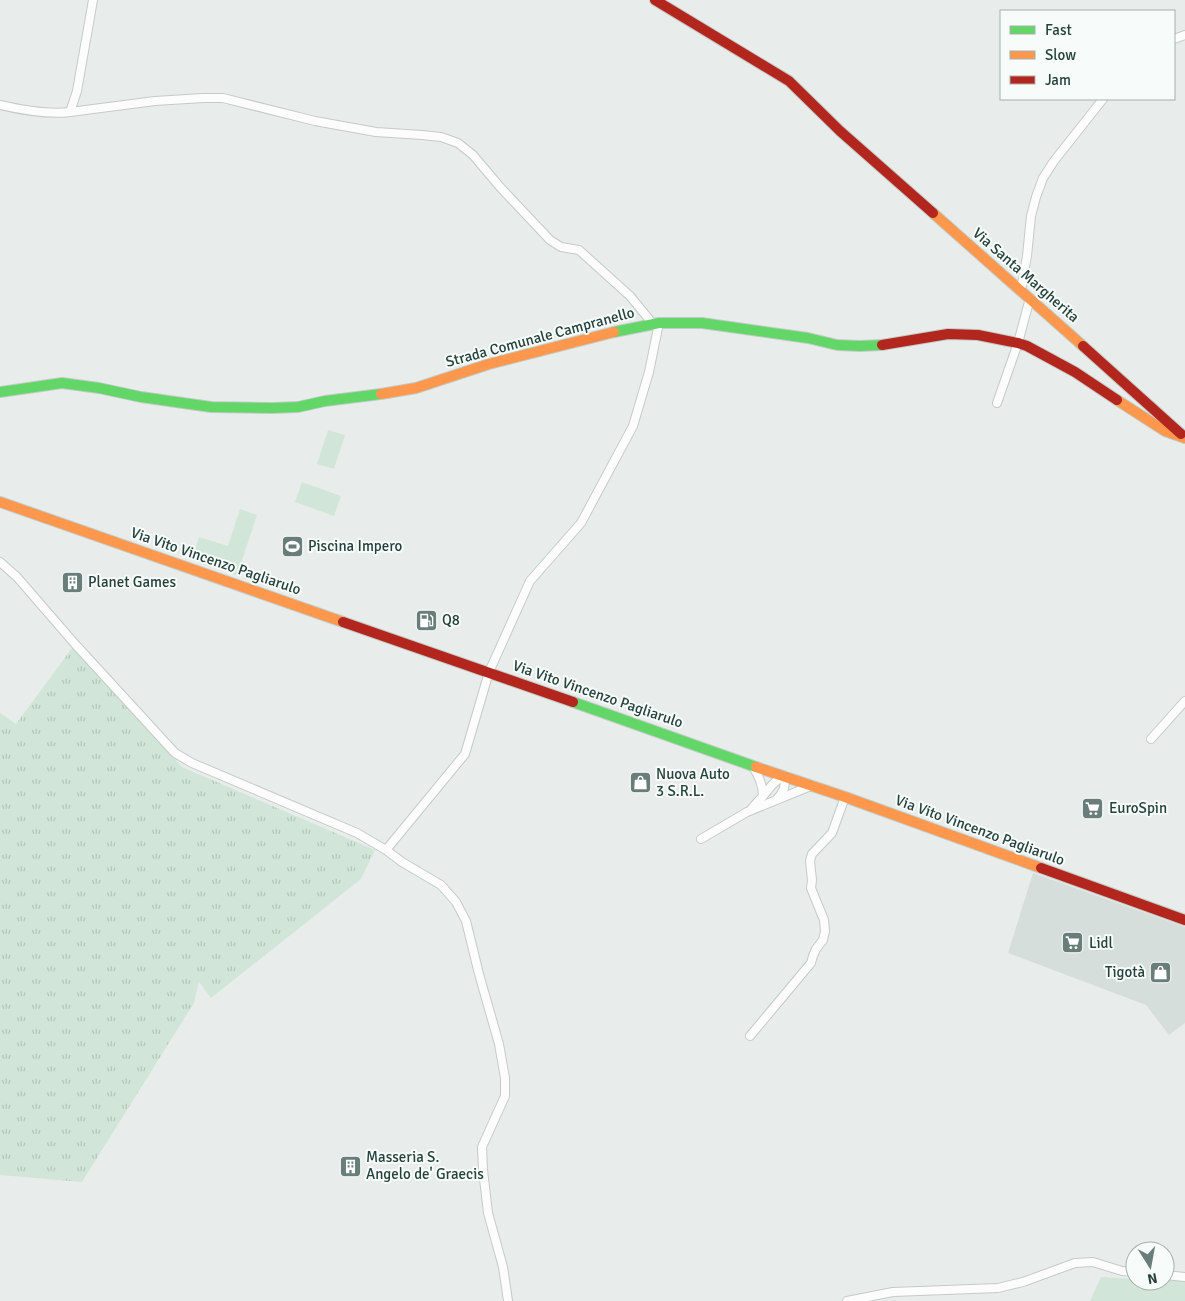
<svg xmlns="http://www.w3.org/2000/svg" width="1185" height="1301" font-family="Signika,sans-serif">
<style>
.built{fill:#d6dedb}
.grass{fill:url(#grass-tufts)}
.pitch{fill:#d1e6d8}
.lines{fill:none;stroke-linecap:round;stroke-linejoin:round}
.street-casing{stroke:#c5cac8;stroke-width:10}
.fast-casing{stroke:#c3cbc8;stroke-width:12}
.slow-casing{stroke:#c3cbc8;stroke-width:12}
.jam-casing{stroke:#c3cbc8;stroke-width:12}
.street{stroke:#fcfcfc;stroke-width:8}
.fast{stroke:#63d668;stroke-width:10}
.slow{stroke:#ff974d;stroke-width:10}
.jam{stroke:#b3261e;stroke-width:10}
.labels{text-anchor:middle;dominant-baseline:central;stroke-width:4;stroke-linejoin:round;paint-order:stroke}
.street-label{font-size:15px;fill:#24423a;stroke:#f7fbf9}
.poi-label{font-size:15px;fill:#24423a;stroke:#f7fbf9;text-anchor:start}
</style>
<defs>
<pattern id="grass-tufts" width="24" height="20" patternUnits="userSpaceOnUse" patternTransform="scale(1.25)"><rect width="24" height="20" fill="#d1e6d8"/><path d="M3 7l-1-3M5 7V3M7 7l1-3M15 17l-1-3M17 17v-4M19 17l1-3" fill="none" stroke="#b3c6ba"/></pattern>
</defs>
<rect width="100%" height="100%" fill="#e8edeb"/>
<path class="built" d="M 1033,873 L 1185,927 L 1185,1023 L 1169,1035 L 1146,1005 L 1008,953 Z"/>
<path class="grass" d="M 75,644 L 182,767 L 375,850 L 361,879 L 211,998 L 199,982 L 194,1003 L 82,1182 L 0,1175 L 0,713 L 16,724 Z"/>
<g class="pitch">
<path d="M 328,430 L 345,435 L 334,469 L 317,464 Z"/>
<path d="M 302,482 L 341,496 L 334,516 L 295,502 Z"/>
<path d="M 240,509 L 257,515 L 237,575 L 192,560 L 199,537 L 228,546 Z"/>
<path d="M 1101,1277 L 1135,1279 L 1135,1281 L 1185,1281 L 1185,1301 L 1090,1301 Z"/>
</g>
<g class="lines">
<defs>
<g id="street">
<path d="M 1174,39 L 1185,35"/>
<path d="M 0,105 C 22,110 48,115 70,112 L 77,91 L 93,0"/>
<path d="M 70,112 L 155,101 L 203,98 L 223,98 L 315,121 L 376,132 L 422,135 L 441,137 L 458,143 L 473,155 L 500,187 L 550,240 L 561,247 L 579,250 L 630,296 L 653,324"/>
<path d="M 1021,290 L 1027,256 L 1031,216 L 1036,197 L 1043,178 L 1054,161 L 1103,99"/>
<path d="M 997,403 L 1018,343 L 1030,298"/>
<path d="M 0,562 L 17,577 L 75,644 L 175,753 L 192,763 L 357,833 L 386,850 L 402,862 L 441,885 L 456,902 L 466,921 L 479,974 L 499,1044 L 505,1078 L 505,1096 L 482,1147 L 483,1170 L 488,1213 L 503,1267 L 508,1301"/>
<path d="M 1151,739 L 1185,701"/>
<path d="M 752,765 C 758,775 763,784 763,796 L 752,808"/>
<path d="M 763,796 L 772,785 L 782,776"/>
<path d="M 777,799 C 784,792 785,787 785,777"/>
<path d="M 701,839 L 747,812 L 813,785"/>
<path d="M 386,850 L 465,754 L 489,672 L 530,581 L 581,523 L 633,426 L 649,372 L 659,323"/>
<path d="M 750,1036 L 811,963 L 813,956 L 816,949 L 823,940 L 825,931 L 824,920 L 811,888 L 812,880 L 810,861 L 812,854 L 832,833 L 845,797"/>
<path d="M 1165,1275 L 1185,1277"/>
<path d="M 847,1301 L 893,1292 L 998,1288 L 1023,1282 L 1075,1263 L 1093,1262 L 1122,1271 L 1135,1272"/>
</g>
<g id="fast">
<path d="M 614,332 L 659,323 L 702,323 L 808,338 L 837,345 L 860,346 L 882,345"/>
<path d="M 0,392 L 62,383 L 99,388 L 141,397 L 211,407 L 272,408 L 298,407 L 325,401 L 381,394"/>
<path d="M 573,702 L 756,767"/>
</g>
<g id="slow">
<path d="M 933,213 L 1083,346"/>
<path d="M 381,394 L 416,388 L 489,364 L 614,332"/>
<path d="M 1117,400 L 1165,431 L 1185,438"/>
<path d="M 0,502 L 343,622"/>
<path d="M 756,767 L 845,797 L 1041,868"/>
</g>
<g id="jam">
<path d="M 655,0 L 789,81 L 840,131 L 933,213"/>
<path d="M 882,345 L 948,334 L 978,335 L 1018,343 L 1027,346 L 1075,372 L 1117,400"/>
<path d="M 1083,346 L 1181,434"/>
<path d="M 343,622 L 573,702"/>
<path d="M 1041,868 L 1185,920"/>
</g>
</defs>
<use href="#street" class="street-casing"/>
<use href="#fast" class="fast-casing"/>
<use href="#slow" class="slow-casing"/>
<use href="#jam" class="jam-casing"/>
<use href="#street" class="street"/>
<use href="#fast" class="fast"/>
<use href="#slow" class="slow"/>
<use href="#jam" class="jam"/>
</g>
<defs>
<symbol id="stadium-square" viewBox="-11 -11 22 22"><rect x="-9" y="-9" width="18" height="18" rx="4" fill="#697e78" stroke="#f7fbf9"/><path d="M0-5a6.5 5 0 1 0 0 10a6.5 5 0 1 0 0-10ZM-3.5-1.8h7v3.6h-7Z" fill="#fff"/></symbol>
<symbol id="building-square" viewBox="-11 -11 22 22"><rect x="-9" y="-9" width="18" height="18" rx="4" fill="#697e78" stroke="#f7fbf9"/><path d="M-4-6H4V6H1V3H-1V6H-4ZM-2.5-4.3h1.7v1.8h-1.7ZM.8-4.3h1.7v1.8H.8ZM-2.5-1h1.7V.8h-1.7ZM.8-1h1.7V.8H.8Z" fill="#fff"/></symbol>
<symbol id="fuel-square" viewBox="-11 -11 22 22"><rect x="-9" y="-9" width="18" height="18" rx="4" fill="#697e78" stroke="#f7fbf9"/><path d="M-5.5-6h7V0h2V4h1.3V-2.5L3-4.5l.8-.8L6-3V5H2.5V1h-1V6h-7ZM-4.2-4.7v3.2H.2V-4.7Z" fill="#fff"/></symbol>
<symbol id="shop-square" viewBox="-11 -11 22 22"><rect x="-9" y="-9" width="18" height="18" rx="4" fill="#697e78" stroke="#f7fbf9"/><path d="M-5-2.5h2.3a2.7 3.5 0 0 1 5.4 0H5L5.5 6h-11ZM-1.5-2.5h3a1.5 2.3 0 0 0-3 0Z" fill="#fff"/></symbol>
<symbol id="supermarket-square" viewBox="-11 -11 22 22"><rect x="-9" y="-9" width="18" height="18" rx="4" fill="#697e78" stroke="#f7fbf9"/><path d="M-6-5.5h2.5l.6 2H6L4.5 2H-2.5L-4.4-4H-6ZM-1.5 3.2a1.3 1.3 0 1 0 .1 0ZM3 3.2a1.3 1.3 0 1 0 .1 0Z" fill="#fff"/></symbol>
</defs>
<g fill-rule="evenodd">
<use href="#stadium-square" x="280" y="534" width="25" height="25"/>
<use href="#building-square" x="60" y="570" width="25" height="25"/>
<use href="#fuel-square" x="414" y="608" width="25" height="25"/>
<use href="#shop-square" x="628" y="770" width="25" height="25"/>
<use href="#supermarket-square" x="1080" y="796" width="25" height="25"/>
<use href="#supermarket-square" x="1060" y="930" width="25" height="25"/>
<use href="#shop-square" x="1148" y="960" width="25" height="25"/>
<use href="#building-square" x="338" y="1154" width="25" height="25"/>
</g>
<g class="labels">
<g class="street-label">
<text transform="translate(1026 275) rotate(41)">Via Santa Margherita</text>
<text transform="translate(540 337) rotate(-15)">Strada Comunale Campranello</text>
<text transform="translate(216 561) rotate(19)">Via Vito Vincenzo Pagliarulo</text>
<text transform="translate(598 694) rotate(19)">Via Vito Vincenzo Pagliarulo</text>
<text transform="translate(980 830) rotate(20)">Via Vito Vincenzo Pagliarulo</text>
</g>
<g class="poi-label">
<text x="308" y="546">Piscina Impero</text>
<text x="88" y="582">Planet Games</text>
<text x="442" y="620">Q8</text>
<text x="656" y="774">Nuova Auto<tspan x="656" dy="17">3 S.R.L.</tspan></text>
<text x="1109" y="808">EuroSpin</text>
<text x="1089" y="943">Lidl</text>
<text x="1145" y="972" text-anchor="end">Tigotà</text>
<text x="366" y="1157">Masseria S.<tspan x="366" dy="17">Angelo de' Graecis</tspan></text>
</g>
</g>
<rect x="1000" y="10" width="175" height="90" fill="#f7fbf9" stroke="#a3b1ad"/>
<rect x="1010" y="26" width="25" height="8" fill="#63d668" stroke="#a3b1ad"/>
<text x="1045" y="35" font-size="15" fill="#24423a">Fast</text>
<rect x="1010" y="51" width="25" height="8" fill="#ff974d" stroke="#a3b1ad"/>
<text x="1045" y="60" font-size="15" fill="#24423a">Slow</text>
<rect x="1010" y="76" width="25" height="8" fill="#b3261e" stroke="#a3b1ad"/>
<text x="1045" y="85" font-size="15" fill="#24423a">Jam</text>
<g transform="translate(1150 1266) rotate(169)"><circle r="24" fill="#f7fbf9" stroke="#a3b1ad"/>
<path d="M0-4L9 19L0 12L-9 19Z" fill="#697e78"/>
<text y="-8" font-size="14" font-weight="bold" text-anchor="middle" fill="#24423a">N</text>
</g>
</svg>
